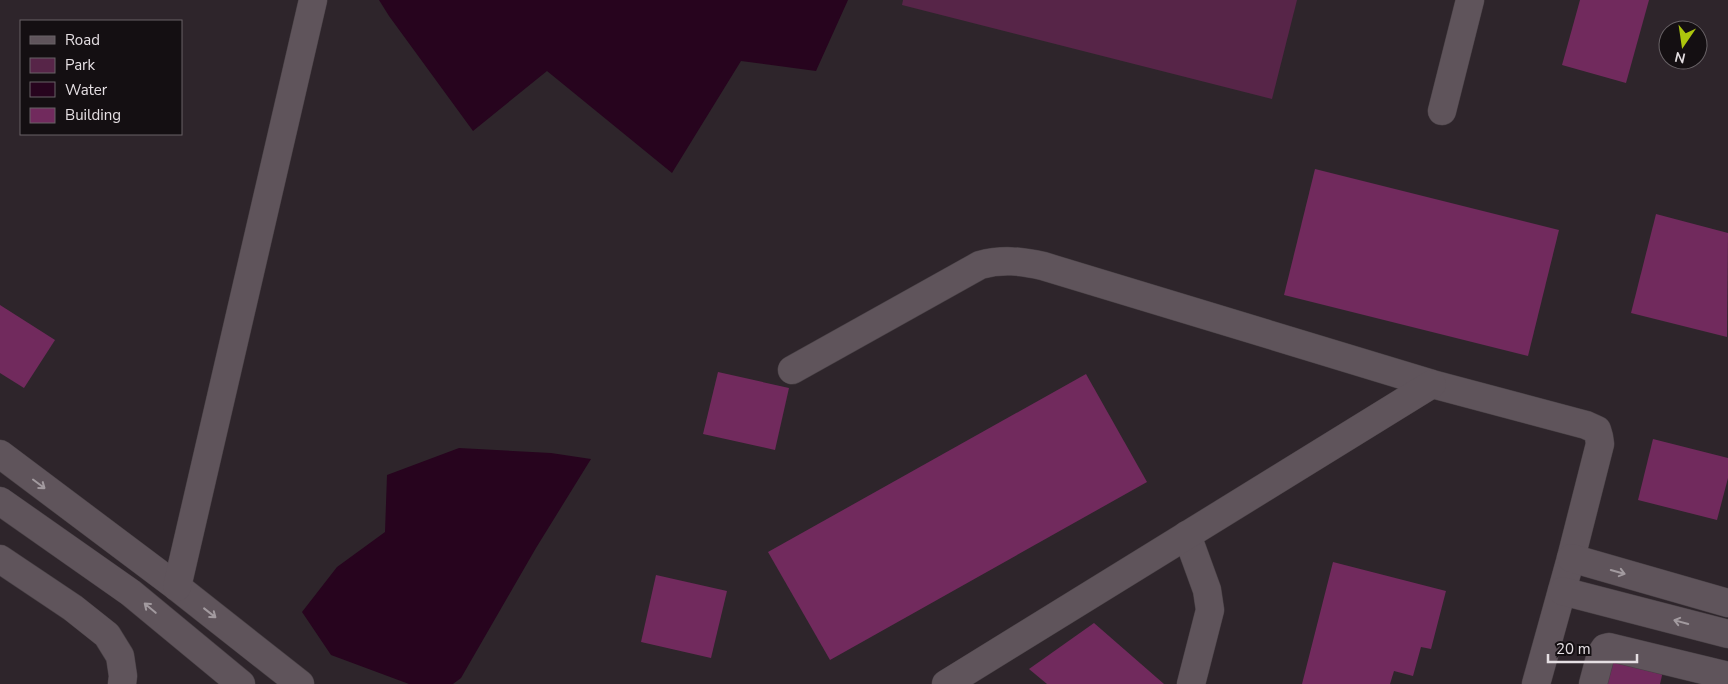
<svg xmlns="http://www.w3.org/2000/svg" width="1728" height="684" font-family="'Nunito Sans',sans-serif">
<style>
.green{fill:#572548}
.water{fill:#27041e}
.building{fill:#712a5d}
.lines{fill:none;stroke-linecap:round;stroke-linejoin:round}
.minor-casing{stroke:#484045;stroke-width:29}
.minor{stroke:#5f545b;stroke-width:28}
.oneway{stroke:#a29a9f}
</style>
<rect width="100%" height="100%" fill="#2e252b"/>
<path class="green" d="M 903,0 L 1297,0 L 1272,99 L 902,5 Z"/>
<g class="water">
<path d="M 379,0 L 848,0 L 816,71 L 741,61 L 672,173 L 547,71 L 473,131 L 389,16 Z"/>
<path d="M 459,448 L 551,453 L 591,459 L 536,548 L 461,678 L 453,684 L 409,684 L 331,655 L 302,612 L 337,567 L 385,532 L 387,475 Z"/>
</g>
<g class="building">
<path d="M 1580,0 L 1649,0 L 1626,83 L 1562,65 Z"/>
<path d="M 1315,169 L 1559,230 L 1528,356 L 1284,295 Z"/>
<path d="M 1656,214 L 1728,233 L 1727,337 L 1631,313 Z"/>
<path d="M 0,305 L 55,340 L 24,388 L 0,373 Z"/>
<path d="M 718,372 L 789,388 L 775,450 L 703,434 Z"/>
<path d="M 1086,374 L 1147,482 L 830,660 L 768,552 Z"/>
<path d="M 1653,439 L 1728,458 L 1728,478 L 1717,520 L 1638,500 Z"/>
<path d="M 1333,562 L 1446,591 L 1431,649 L 1421,647 L 1413,676 L 1394,671 L 1390,684 L 1302,684 Z"/>
<path d="M 656,575 L 727,591 L 711,658 L 641,642 Z"/>
<path d="M 1094,623 L 1164,684 L 1047,684 L 1029,669 Z"/>
<path d="M 1608,653 L 1664,667 L 1660,684 L 1600,684 Z"/>
</g>
<g class="lines">
<defs>
<g id="minor">
<path d="M 1442,111 L 1470,0"/>
<path d="M 792,370 L 980,265 C 1002,259 1021,261 1043,266 L 1432,384 L 1586,425 L 1597,430 L 1599,437 L 1600,444 L 1571,558 L 1536,684"/>
<path d="M 0,454 L 177,587 L 300,684"/>
<path d="M 0,501 L 131,593 L 241,684"/>
<path d="M 1187,535 L 1207,590 L 1210,610 L 1191,684"/>
<path d="M 1571,558 L 1728,603"/>
<path d="M 0,559 L 73,608 L 107,635 L 120,656 L 123,676 L 122,684"/>
<path d="M 177,587 L 313,0"/>
<path d="M 1562,591 L 1728,634"/>
<path d="M 946,684 L 1432,384"/>
<path d="M 1593,684 L 1601,654 L 1605,648 L 1609,647 L 1728,676"/>
</g>
</defs>
<use href="#minor" class="minor-casing"/>
<use href="#minor" class="minor"/>
</g>
<defs><path id="oneway-shaft" d="M-6 0H5M1.5-3L5.5 0L1.5 3" fill="none" stroke-width="1.6" stroke-linecap="round" stroke-linejoin="round" transform="scale(1.25)"/></defs>
<g class="oneway">
<use href="#oneway-shaft" transform="translate(39 484) rotate(37)"/>
<use href="#oneway-shaft" transform="translate(1618 572) rotate(16)"/>
<use href="#oneway-shaft" transform="translate(150 608) rotate(-140)"/>
<use href="#oneway-shaft" transform="translate(210 613) rotate(38)"/>
<use href="#oneway-shaft" transform="translate(1681 622) rotate(-165)"/>
</g>
<rect x="20" y="20" width="162" height="115" fill="#140f12" stroke="#686266"/>
<rect x="30" y="36" width="25" height="8" fill="#5f545b" stroke="#686266"/>
<text x="65" y="45" font-size="15" fill="#e5dfe3">Road</text>
<rect x="30" y="58" width="25" height="15" fill="#572548" stroke="#686266"/>
<text x="65" y="70" font-size="15" fill="#e5dfe3">Park</text>
<rect x="30" y="82" width="25" height="15" fill="#27041e" stroke="#686266"/>
<text x="65" y="95" font-size="15" fill="#e5dfe3">Water</text>
<rect x="30" y="108" width="25" height="15" fill="#712a5d" stroke="#686266"/>
<text x="65" y="120" font-size="15" fill="#e5dfe3">Building</text>
<g transform="translate(1683 45) rotate(193)"><circle r="24" fill="#140f12" stroke="#686266"/>
<path d="M0-4L9 19L0 12L-9 19Z" fill="#adc60d"/>
<text y="-8" font-size="14" font-weight="bold" text-anchor="middle" fill="#e5dfe3">N</text>
</g>
<path d="M1548 654v8h89v-8" fill="none" stroke="#e5dfe3" stroke-width="2.5"/>
<text x="1556" y="654" font-size="15" fill="#e5dfe3" stroke="#140f12" stroke-width="4" paint-order="stroke">20 m</text>
</svg>
